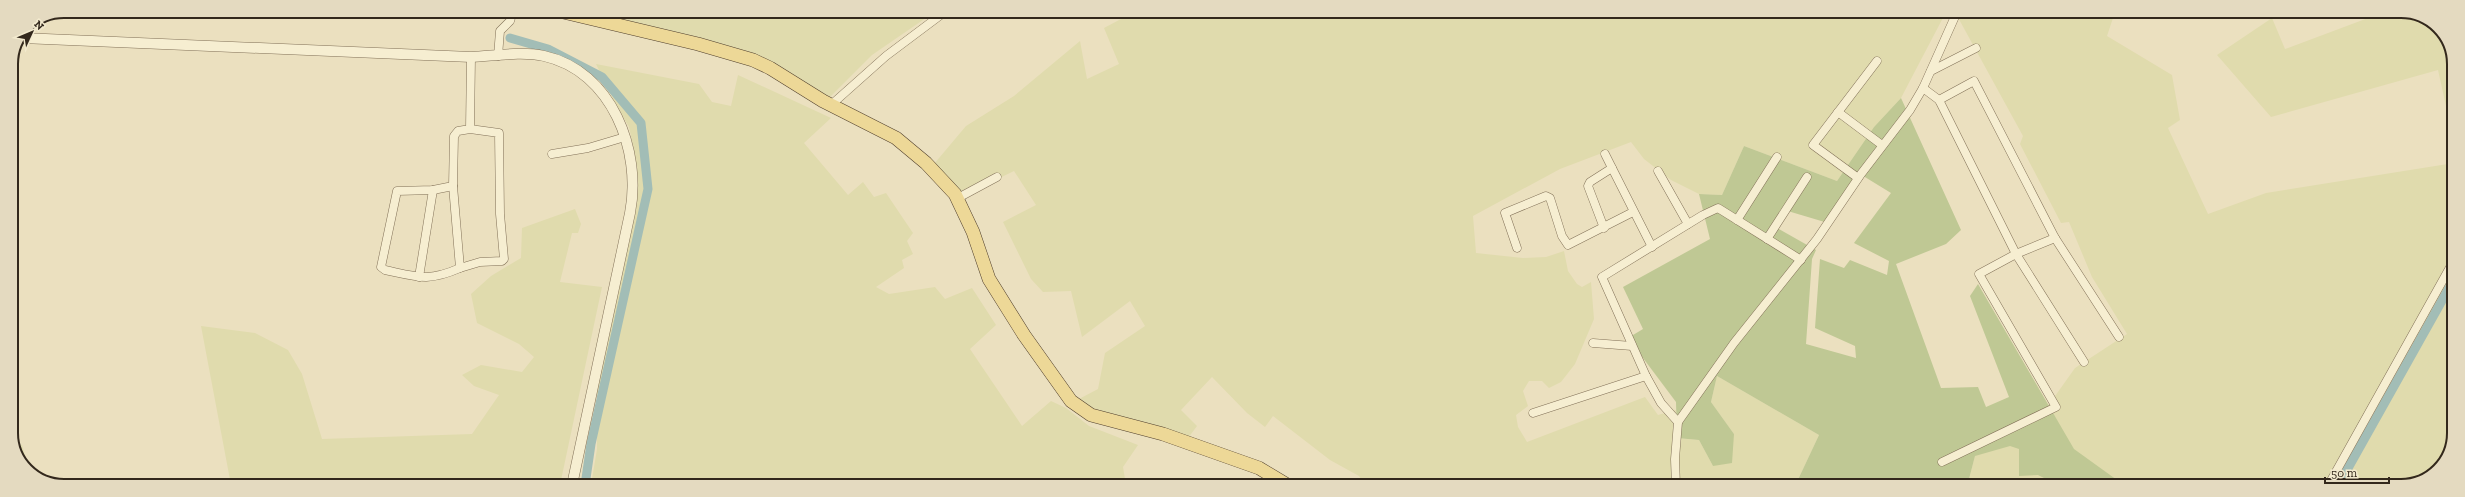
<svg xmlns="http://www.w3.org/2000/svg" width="2465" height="497" font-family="'Zilla Slab',serif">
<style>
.farmland{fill:#e0dbad}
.green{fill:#bfc894;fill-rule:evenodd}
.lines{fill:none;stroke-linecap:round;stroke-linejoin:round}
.canal{stroke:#a2bdb6;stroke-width:9}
.minor-casing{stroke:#827158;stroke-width:9}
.tertiary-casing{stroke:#827158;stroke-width:11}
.primary-casing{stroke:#503f2d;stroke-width:14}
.minor{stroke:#f6eed1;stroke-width:8}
.tertiary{stroke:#f6eed1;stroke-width:10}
.primary{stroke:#edd897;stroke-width:13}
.rim{fill:none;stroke:#33281c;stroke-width:2}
</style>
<rect width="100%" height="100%" fill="#ebe0bf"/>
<g class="farmland">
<path d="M 622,11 L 936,11 L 872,55 L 826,101 L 771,70 L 619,26 Z"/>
<path d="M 1136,11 L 1946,12 L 1901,98 L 1874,127 L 1837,181 L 1744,146 L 1722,195 L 1699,194 L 1671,180 L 1644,159 L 1631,142 L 1560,169 L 1473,216 L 1476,253 L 1523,258 L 1546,257 L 1564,251 L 1568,271 L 1577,284 L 1582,287 L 1591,282 L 1594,319 L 1575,364 L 1561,382 L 1549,388 L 1542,381 L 1529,381 L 1523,391 L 1528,406 L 1516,415 L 1518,427 L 1527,442 L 1645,397 L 1658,415 L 1676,410 L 1677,438 L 1699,440 L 1713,466 L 1734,434 L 1711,402 L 1717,376 L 1819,435 L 1795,486 L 1366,486 L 1359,476 L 1330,460 L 1273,416 L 1265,427 L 1247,413 L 1212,377 L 1181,410 L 1197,426 L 1188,438 L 1100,420 L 1079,399 L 1098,389 L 1105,353 L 1145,326 L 1130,301 L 1082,337 L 1071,291 L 1043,292 L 1031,279 L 1003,222 L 1036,205 L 1014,171 L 958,198 L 934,164 L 966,126 L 1014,96 L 1080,41 L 1087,79 L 1119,64 L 1104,28 Z"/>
<path d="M 1955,12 L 2115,12 L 2107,36 L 2172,75 L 2180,120 L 2168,128 L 2208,214 L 2266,193 L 2454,163 L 2453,443 L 2436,473 L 2401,486 L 1973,486 L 1969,479 L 1975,456 L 2048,406 L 2075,368 L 2127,334 L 2092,277 L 2069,222 L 2061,223 L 2020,144 L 2023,136 Z"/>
<path d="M 2384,12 L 2411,12 L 2441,29 L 2454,60 L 2454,142 L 2438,70 L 2271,117 L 2217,55 L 2272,18 L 2285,49 Z"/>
<path d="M 596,64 L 699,84 L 712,102 L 731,106 L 738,75 L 831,118 L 804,143 L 848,195 L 863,182 L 874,197 L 886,193 L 913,233 L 907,241 L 913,254 L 902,260 L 904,268 L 876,287 L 889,294 L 935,287 L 945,299 L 972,288 L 996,325 L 970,349 L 1022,426 L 1051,401 L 1066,408 L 1089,426 L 1138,445 L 1123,467 L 1126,485 L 866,485 L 864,478 L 844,485 L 591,485 L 597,449 L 597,368 L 633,214 L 634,150 L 629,127 L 615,103 Z"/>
<path d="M 575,209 L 581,224 L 578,233 L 572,233 L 560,282 L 602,287 L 560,485 L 231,485 L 201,326 L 255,333 L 288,350 L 302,374 L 322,439 L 472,434 L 499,395 L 474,386 L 462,375 L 481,365 L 522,372 L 534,357 L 519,344 L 477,323 L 471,294 L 491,276 L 521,258 L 522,228 Z"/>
<path d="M 13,443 L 22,445 L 30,472 L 26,470 Z"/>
</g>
<path class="green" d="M 1901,98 L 1961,230 L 1946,244 L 1896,264 L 1941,388 L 1978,387 L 1986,407 L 2009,397 L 1970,296 L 1978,284 L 2074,449 L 2117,480 L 2116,486 L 2060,486 L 2038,475 L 2019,476 L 2019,449 L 2010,446 L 1975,456 L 1969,479 L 1973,486 L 1795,486 L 1819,435 L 1717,376 L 1711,402 L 1734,434 L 1732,463 L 1713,466 L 1699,440 L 1677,438 L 1676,402 L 1628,338 L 1643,329 L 1623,287 L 1710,239 L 1699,194 L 1722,195 L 1744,146 L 1837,181 L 1874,127 ZM 1860,174 L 1891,193 L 1854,243 L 1889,261 L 1887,275 L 1850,260 L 1844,268 L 1820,259 L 1815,328 L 1855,346 L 1856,358 L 1806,344 L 1812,259 L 1816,250 L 1772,225 L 1781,209 L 1828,223 Z"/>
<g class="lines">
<g class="canal">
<path d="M 510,38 L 548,49 L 602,77 L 641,123 L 648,189 L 591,444 L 585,485"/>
<path d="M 2338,486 L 2453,281"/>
</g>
<defs>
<g id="minor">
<path d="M 498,56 L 500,31 L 510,21 L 513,11"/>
<path d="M 1931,71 L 1976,48"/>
<path d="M 1923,88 L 1939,100 L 2016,254 L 2084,362"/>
<path d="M 1939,100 L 1974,81 L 2055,238 L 2119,337"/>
<path d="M 11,103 L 15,54"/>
<path d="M 831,105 L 886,56 L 946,11"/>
<path d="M 1838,112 L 1882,145"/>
<path d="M 470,129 L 458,131 L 454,136 L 453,186 L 460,268 L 480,262 L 502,261 L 504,259 L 500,214 L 499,133 L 470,129 L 471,57"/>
<path d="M 552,154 L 588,148 L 625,137"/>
<path d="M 1605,154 L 1612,168"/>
<path d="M 1658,171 L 1688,224"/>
<path d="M 1858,178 L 1813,145 L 1877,61"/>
<path d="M 453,186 L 433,190 L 397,191 L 381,267 L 385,270 C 418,277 428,282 460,268"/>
<path d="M 958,198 L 997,177"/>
<path d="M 1737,220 L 1777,157"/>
<path d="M 1604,228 L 1588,186 L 1590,182 L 1612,168 L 1652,247"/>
<path d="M 1767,239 L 1807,177"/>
<path d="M 1517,248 L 1505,213 L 1546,196 L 1550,198 L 1562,236 L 1568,245 L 1633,212"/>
<path d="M 419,277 L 433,190"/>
<path d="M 1593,343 L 1632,346"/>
<path d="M 1533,413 L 1646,376"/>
<path d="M 1678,422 L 1661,403 L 1646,376 L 1602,277 L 1703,215 L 1718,208 L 1801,260"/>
<path d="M 1942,462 L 2056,407 L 1979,274 L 2016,254 L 2055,238"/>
<path d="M 1676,486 L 1675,459 L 1678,422 L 1734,343 L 1817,239 L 1861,174 L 1910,110 L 1923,88 L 1957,12"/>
<path d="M 2328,486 L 2453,262"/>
</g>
<path id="tertiary" d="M 22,38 L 471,57 C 494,56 521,51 544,56 C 612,71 642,151 630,213 L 572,485"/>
<path id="primary" d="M 559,11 L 698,44 L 753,60 L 770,68 L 823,101 L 896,138 L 926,163 L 955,194 L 973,232 L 989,279 L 1024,335 L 1071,401 L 1091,415 L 1163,434 L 1259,468 L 1289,486"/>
</defs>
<use href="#minor" class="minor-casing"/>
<use href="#tertiary" class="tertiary-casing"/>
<use href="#primary" class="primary-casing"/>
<use href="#minor" class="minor"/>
<use href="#tertiary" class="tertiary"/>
<use href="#primary" class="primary"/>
</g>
<path d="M0 0H2465V497H0ZM64 18H2401A46 46 0 0 1 2447 64V433A46 46 0 0 1 2401 479H64A46 46 0 0 1 18 433V64A46 46 0 0 1 64 18Z" fill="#e4dac0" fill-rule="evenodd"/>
<path class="rim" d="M64 18H2401A46 46 0 0 1 2447 64V433A46 46 0 0 1 2401 479H64A46 46 0 0 1 18 433V64A46 46 0 0 1 64 18Z"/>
<g transform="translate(32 32) rotate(46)" stroke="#f3eace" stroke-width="3" paint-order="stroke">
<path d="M0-3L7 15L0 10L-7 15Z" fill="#33281c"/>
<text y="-6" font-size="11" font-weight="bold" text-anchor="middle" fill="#33281c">N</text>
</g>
<path d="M2325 477v6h64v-6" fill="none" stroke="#33281c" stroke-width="2"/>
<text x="2331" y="477" font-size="12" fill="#33281c" stroke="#f3eace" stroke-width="3" paint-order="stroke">50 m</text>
</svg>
